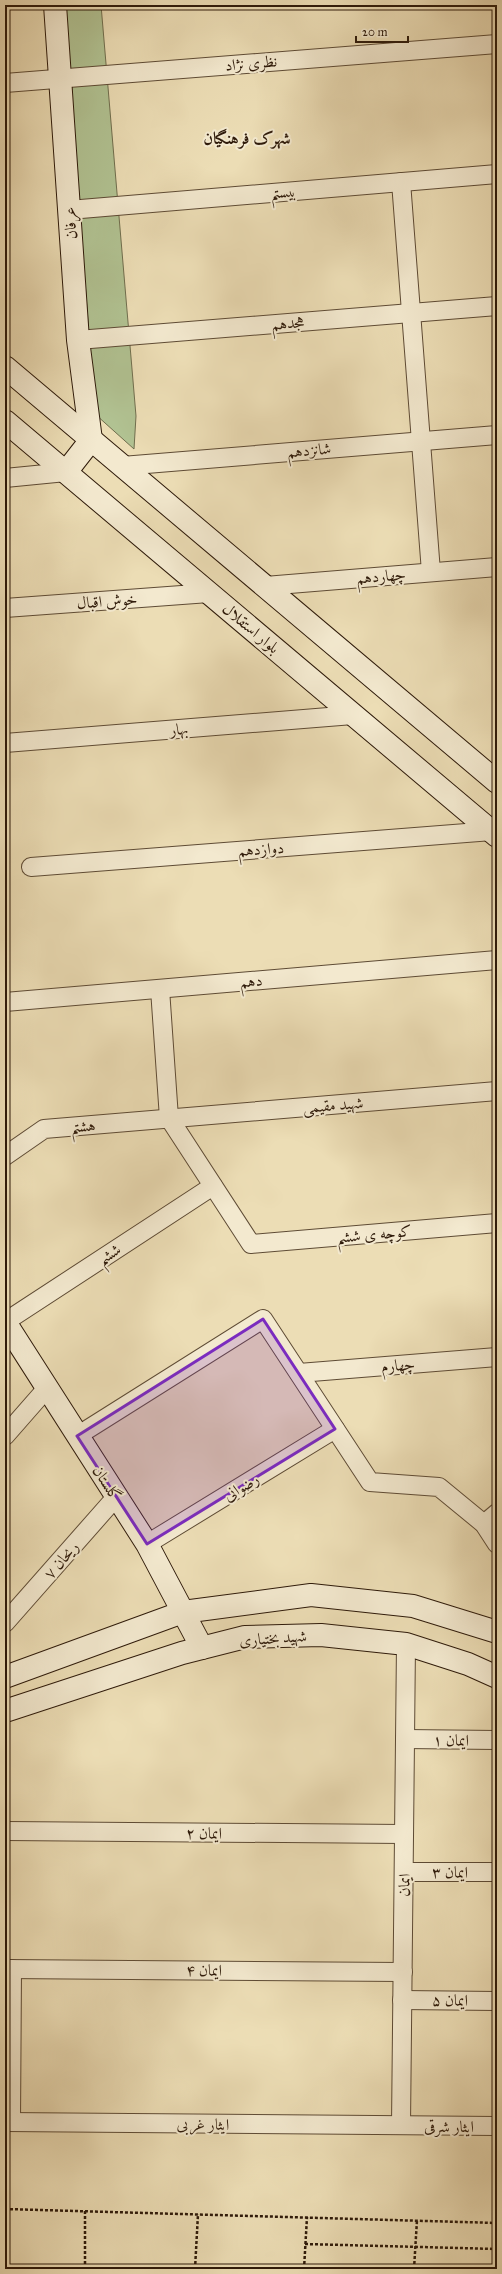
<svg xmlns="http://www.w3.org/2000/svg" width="502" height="2274" font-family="'IM FELL Great Primer',Amiri,serif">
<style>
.green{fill:#b1c292;stroke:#706e4e}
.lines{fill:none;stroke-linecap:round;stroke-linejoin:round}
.street-casing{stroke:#5e4b35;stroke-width:20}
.secondary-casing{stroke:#2e1a0a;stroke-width:24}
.path{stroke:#2e1a0a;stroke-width:2.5;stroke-dasharray:3 2;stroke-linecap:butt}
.street{stroke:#f3e9cf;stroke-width:18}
.secondary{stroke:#f3e9cf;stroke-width:22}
.marked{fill:#7b2cbf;fill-opacity:0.2;stroke:#7b2cbf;stroke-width:3;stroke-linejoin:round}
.labels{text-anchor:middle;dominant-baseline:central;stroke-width:4;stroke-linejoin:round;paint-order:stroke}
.street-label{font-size:16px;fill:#2e1a0a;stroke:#f3e9cf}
.neighbourhood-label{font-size:17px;font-weight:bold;fill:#2e1a0a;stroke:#f3e9cf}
</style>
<rect width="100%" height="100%" fill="#ecddb5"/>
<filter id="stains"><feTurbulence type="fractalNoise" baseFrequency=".005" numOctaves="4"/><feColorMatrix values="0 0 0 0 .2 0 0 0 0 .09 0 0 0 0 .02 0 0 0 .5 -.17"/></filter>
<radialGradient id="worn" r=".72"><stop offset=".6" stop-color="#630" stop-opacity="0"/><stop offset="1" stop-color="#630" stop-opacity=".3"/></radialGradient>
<path class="green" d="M 64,5 L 101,5 L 136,416 L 134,449 L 95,414 Z"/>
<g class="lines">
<defs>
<g id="street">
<path d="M 5,83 L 497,44"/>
<path d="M 401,182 L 431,572"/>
<path d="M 69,210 L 497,174"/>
<path d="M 78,340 L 497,306"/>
<path d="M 122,466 L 497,435"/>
<path d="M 5,478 L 66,472"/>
<path d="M 265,586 L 497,567"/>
<path d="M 5,608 L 209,593"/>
<path d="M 5,743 L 353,715"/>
<path d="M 31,867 L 492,831"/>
<path d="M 160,989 L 169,1118 L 251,1244 L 497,1223"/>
<path d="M 5,1002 L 497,960"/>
<path d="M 5,1156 L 44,1129 L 497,1091"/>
<path d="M 5,1322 L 213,1186"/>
<path d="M 299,1373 L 497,1357"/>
<path d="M 5,1436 L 47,1388"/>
<path d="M 77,1436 L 263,1319 L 370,1482 L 439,1487 L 484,1524 L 497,1544"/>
<path d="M 484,1524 L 497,1513"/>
<path d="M 147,1544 L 335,1429"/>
<path d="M 5,1623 L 116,1497"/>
<path d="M 405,1739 L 497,1740"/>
<path d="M 5,1831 L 404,1834"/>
<path d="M 404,1872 L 497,1872"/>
<path d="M 5,1969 L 403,1972"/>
<path d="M 402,2000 L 497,2001"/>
<path d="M 5,2122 L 497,2126"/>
<path d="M 11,2122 L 12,1969"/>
<path d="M 401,2125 L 406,1644"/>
</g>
<g id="secondary">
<path d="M 55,5 L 78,340 L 91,440 L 66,472"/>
<path d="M 5,367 L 497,782"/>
<path d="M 5,421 L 497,836"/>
<path d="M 5,1322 L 147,1544 L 202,1648"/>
<path d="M 5,1677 L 183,1612 L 311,1595 L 413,1606 L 497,1632"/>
<path d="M 5,1711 L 182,1653 L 245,1637 L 321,1635 L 406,1644 L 468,1664 L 497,1677"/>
</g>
</defs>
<use href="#street" class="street-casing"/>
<use href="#secondary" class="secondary-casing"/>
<g class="path">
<path d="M 5,2209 L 497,2223"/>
<path d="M 305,2244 L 497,2249"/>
<path d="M 85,2269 L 85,2210"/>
<path d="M 195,2269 L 198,2214"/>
<path d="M 304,2269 L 307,2217"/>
<path d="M 414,2269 L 417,2220"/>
</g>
<use href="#street" class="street"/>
<use href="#secondary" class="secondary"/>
</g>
<path class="marked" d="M 263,1319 L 335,1429 L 147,1544 L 77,1436 Z"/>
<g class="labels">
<g class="street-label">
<text transform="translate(251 63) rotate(-5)">نظری نژاد</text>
<text transform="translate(283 192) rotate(-5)">بیستم</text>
<text transform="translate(70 223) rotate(-94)">عرفان</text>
<text transform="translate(288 323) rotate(-5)">هجدهم</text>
<text transform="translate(309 450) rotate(-5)">شانزدهم</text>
<text transform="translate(381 576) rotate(-5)">چهاردهم</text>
<text transform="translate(107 601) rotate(-4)">خوش اقبال</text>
<text transform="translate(251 628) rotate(40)">بلوار استقلال</text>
<text transform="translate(179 729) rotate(-5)">بهار</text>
<text transform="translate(261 849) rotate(-4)">دوازدهم</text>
<text transform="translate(251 981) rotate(-5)">دهم</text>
<text transform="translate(333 1105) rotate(-5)">شهید مقیمی</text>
<text transform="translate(83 1126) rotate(-5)">هشتم</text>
<text transform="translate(374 1234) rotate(-5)">کوچه ی ششم</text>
<text transform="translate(109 1254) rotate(-33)">ششم</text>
<text transform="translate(398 1365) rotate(-5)">چهارم</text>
<text transform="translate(107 1483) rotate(57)">گلستان</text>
<text transform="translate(241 1487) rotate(-31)">رضوانی</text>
<text transform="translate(61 1560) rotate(-49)">ریحان ۷</text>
<text transform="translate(273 1638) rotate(-4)">شهید بختیاری</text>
<text transform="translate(451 1740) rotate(1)">ایمان ۱</text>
<text transform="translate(204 1833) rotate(1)">ایمان ۲</text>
<text transform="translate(450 1872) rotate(1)">ایمان ۳</text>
<text transform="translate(404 1885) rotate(-89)">ایمان</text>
<text transform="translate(204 1970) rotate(1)">ایمان ۴</text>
<text transform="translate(450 2000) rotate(1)">ایمان ۵</text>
<text transform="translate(203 2124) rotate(1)">ایثار غربی</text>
<text x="449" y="2126">ایثار شرقی</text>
</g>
<g class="neighbourhood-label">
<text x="247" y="138">شهرک فرهنگیان</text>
</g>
</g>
<rect width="502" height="2274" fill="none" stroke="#ecddb5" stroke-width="20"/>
<rect x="6" y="6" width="490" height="2262" fill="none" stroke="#2e1a0a" stroke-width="2"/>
<rect x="10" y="10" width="482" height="2254" fill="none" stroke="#2e1a0a"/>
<path d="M356 36v6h52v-6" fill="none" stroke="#2e1a0a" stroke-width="2"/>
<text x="362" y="36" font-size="12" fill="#2e1a0a" stroke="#f3e9cf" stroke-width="3" paint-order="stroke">20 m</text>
<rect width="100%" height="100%" filter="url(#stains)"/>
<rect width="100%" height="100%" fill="url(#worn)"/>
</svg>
